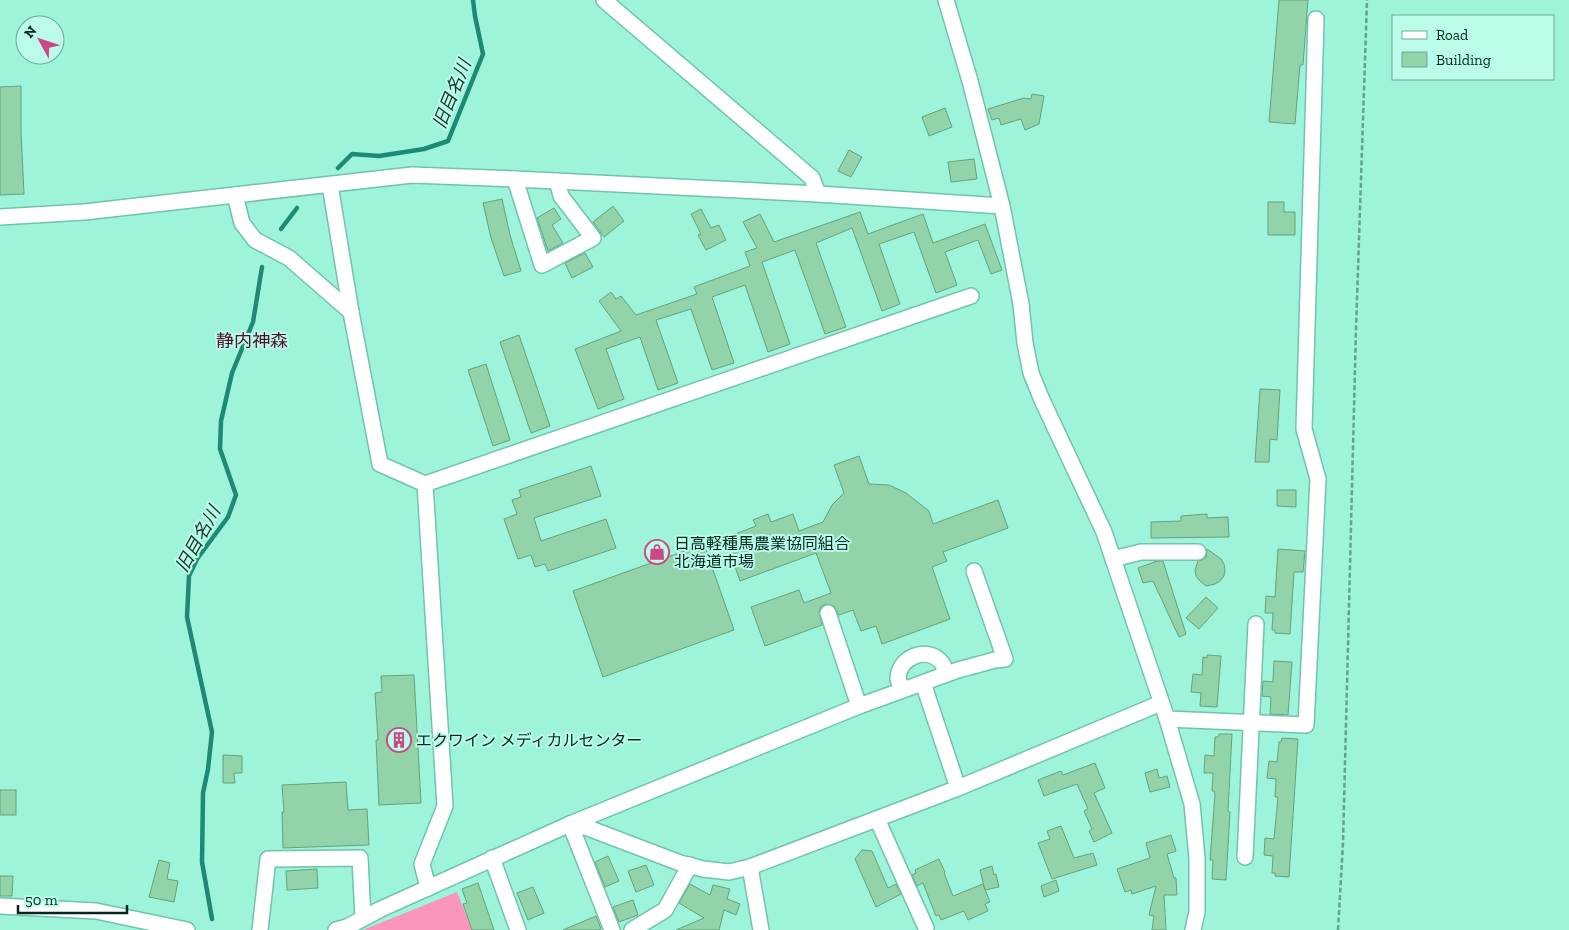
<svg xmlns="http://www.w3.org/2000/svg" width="1569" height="930" font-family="'Zilla Slab','Noto Sans JP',serif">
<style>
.green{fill:#fa95bd}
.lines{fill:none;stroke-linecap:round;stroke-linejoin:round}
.stream{stroke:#1f8a74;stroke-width:4.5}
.building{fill:#93d3a9;stroke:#64a37a}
.minor-casing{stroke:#70c4ae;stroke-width:18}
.path{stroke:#60a391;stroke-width:2.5;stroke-dasharray:5 2.5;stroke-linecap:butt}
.minor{stroke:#fff;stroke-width:15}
.labels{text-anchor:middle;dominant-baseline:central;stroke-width:4;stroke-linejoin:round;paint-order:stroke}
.poi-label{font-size:16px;fill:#022820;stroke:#bafce9;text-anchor:start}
.water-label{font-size:18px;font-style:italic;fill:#19342d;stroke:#bafce9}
.neighbourhood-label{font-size:18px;fill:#4f0f2f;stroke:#bafce9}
</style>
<rect width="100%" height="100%" fill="#9ef3db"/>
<path class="green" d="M 457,892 L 472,930 L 363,930 Z"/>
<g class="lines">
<g class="stream">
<path d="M 338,168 L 352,154 L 379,156 L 424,149 L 448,141 L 483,54 L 475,16 L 473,0"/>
<path d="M 281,229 L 297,208"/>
<path d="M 212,919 L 202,862 L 203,793 L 208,769 L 212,732 L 187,617 L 189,576 L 197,559 L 228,517 L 236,495 L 220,449 L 221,421 L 232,373 L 253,322 L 262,267"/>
</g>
</g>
<g class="building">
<path d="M 1279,0 L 1308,0 L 1303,65 L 1300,65 L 1295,124 L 1269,122 Z"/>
<path d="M 21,86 L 21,132 L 24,194 L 0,195 L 0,87 Z"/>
<path d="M 1032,94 L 1044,96 L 1039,124 L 1025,130 L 1021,119 L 1001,125 L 999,118 L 992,120 L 988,109 L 1024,98 L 1031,99 Z"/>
<path d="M 945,108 L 952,127 L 929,136 L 922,117 Z"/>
<path d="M 849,150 L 862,157 L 851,177 L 838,171 Z"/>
<path d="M 974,159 L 977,179 L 951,182 L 948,162 Z"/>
<path d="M 502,199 L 510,235 L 521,271 L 504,276 L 491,238 L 483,203 Z"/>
<path d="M 1268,202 L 1284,202 L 1284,212 L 1295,212 L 1295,235 L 1268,235 Z"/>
<path d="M 613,206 L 624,221 L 604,237 L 593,222 Z"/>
<path d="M 554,208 L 561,219 L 552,225 L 563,243 L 548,251 L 537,218 Z"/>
<path d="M 701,209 L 711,228 L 719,225 L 726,240 L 706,250 L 698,235 L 701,234 L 691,214 Z"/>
<path d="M 860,212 L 868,234 L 923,214 L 933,243 L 985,224 L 1002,270 L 991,274 L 978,240 L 945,252 L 957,285 L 936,293 L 914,232 L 879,244 L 900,304 L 882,311 L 852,228 L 816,243 L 846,327 L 825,334 L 795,250 L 762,262 L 790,344 L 768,352 L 745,285 L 712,297 L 734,363 L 712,370 L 691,309 L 656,320 L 678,383 L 658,390 L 640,337 L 606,349 L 624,399 L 598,409 L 575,349 L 621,331 L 599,301 L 611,292 L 616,299 L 621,296 L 636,315 L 697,294 L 694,287 L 750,266 L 745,252 L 757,248 L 743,222 L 760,214 L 774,242 Z"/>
<path d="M 585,253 L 593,267 L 572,278 L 565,263 Z"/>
<path d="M 519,335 L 550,426 L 531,433 L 500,342 Z"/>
<path d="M 486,364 L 510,440 L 493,446 L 468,370 Z"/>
<path d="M 1260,389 L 1280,390 L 1277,440 L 1270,439 L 1269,462 L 1255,462 Z"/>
<path d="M 859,456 L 869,484 L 889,485 L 906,493 L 929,511 L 933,524 L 998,500 L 1008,528 L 943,552 L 947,561 L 932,567 L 950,619 L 882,644 L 876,626 L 861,631 L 853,610 L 839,615 L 834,606 L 826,604 L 821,606 L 819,612 L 822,625 L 765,646 L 751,607 L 799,590 L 804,603 L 831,593 L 816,553 L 740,581 L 725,538 L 756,526 L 753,520 L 768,514 L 771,522 L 793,514 L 799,531 L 823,522 L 832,505 L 844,493 L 834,465 Z"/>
<path d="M 591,466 L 601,496 L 534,518 L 541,541 L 606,519 L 616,548 L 548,571 L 545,564 L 535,567 L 531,555 L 518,559 L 504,519 L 517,514 L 512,500 L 521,497 L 519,490 Z"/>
<path d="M 1277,490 L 1296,490 L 1296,507 L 1277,506 Z"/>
<path d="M 1207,514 L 1207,518 L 1228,517 L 1229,537 L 1151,538 L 1151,522 L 1181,521 L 1181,516 Z"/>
<path d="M 704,544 L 734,630 L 603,677 L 573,591 Z"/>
<path d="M 1207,549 L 1221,559 L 1224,564 L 1225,570 L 1224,576 L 1220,581 L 1215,584 L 1206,586 L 1199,580 L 1196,576 L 1195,570 L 1198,561 L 1202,560 L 1206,557 Z"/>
<path d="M 1278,549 L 1305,551 L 1303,572 L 1294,572 L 1290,634 L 1275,633 L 1275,630 L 1272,630 L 1273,613 L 1265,613 L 1266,596 L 1275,597 Z"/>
<path d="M 1157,561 L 1163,561 L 1186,634 L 1179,637 L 1154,583 L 1152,581 L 1143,583 L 1138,568 Z"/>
<path d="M 1206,597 L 1218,608 L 1199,629 L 1186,618 Z"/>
<path d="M 1207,655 L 1221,656 L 1217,707 L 1200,706 L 1201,693 L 1191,692 L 1193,674 L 1202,675 L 1203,657 L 1207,658 Z"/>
<path d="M 1274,661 L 1292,662 L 1288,715 L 1270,714 L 1271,697 L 1262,696 L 1263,681 L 1273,682 Z"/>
<path d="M 414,675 L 421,803 L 379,805 L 376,740 L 378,740 L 375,693 L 382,692 L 381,676 Z"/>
<path d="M 1219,734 L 1232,734 L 1228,811 L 1230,812 L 1226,880 L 1212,879 L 1213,860 L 1210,860 L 1215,794 L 1214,791 L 1212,791 L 1213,773 L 1204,773 L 1205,755 L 1214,756 L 1215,737 L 1218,737 Z"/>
<path d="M 1282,738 L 1298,739 L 1289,877 L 1275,876 L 1275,873 L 1272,873 L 1273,856 L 1264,855 L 1265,838 L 1274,839 L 1278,797 L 1275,797 L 1276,779 L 1267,778 L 1269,761 L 1277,762 L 1279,742 L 1281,742 Z"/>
<path d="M 223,755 L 242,756 L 242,773 L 234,773 L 235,783 L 223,783 Z"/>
<path d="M 1095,763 L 1105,788 L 1094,793 L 1112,833 L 1094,842 L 1089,831 L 1092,829 L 1084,811 L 1088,809 L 1077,784 L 1044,796 L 1038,780 L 1061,771 L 1063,775 Z"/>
<path d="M 1157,769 L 1159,778 L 1167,776 L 1170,787 L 1150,792 L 1145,773 Z"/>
<path d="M 346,782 L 348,810 L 367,809 L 369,845 L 283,848 L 282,812 L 284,812 L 282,785 Z"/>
<rect x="0" y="790" width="16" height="25"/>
<path d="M 1061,826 L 1074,858 L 1093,853 L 1097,865 L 1052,879 L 1038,843 L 1050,839 L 1047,831 Z"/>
<path d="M 1171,835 L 1176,851 L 1167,854 L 1174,878 L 1176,878 L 1177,895 L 1164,895 L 1166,930 L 1152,930 L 1154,916 L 1149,915 L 1156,886 L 1132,894 L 1131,890 L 1125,892 L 1117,869 L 1150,858 L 1146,843 Z"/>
<path d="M 862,850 L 872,851 L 888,888 L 896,884 L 901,894 L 876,907 L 855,859 Z"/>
<path d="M 608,856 L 619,881 L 605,887 L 595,862 Z"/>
<path d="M 939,859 L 945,872 L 944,873 L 953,896 L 983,884 L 990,902 L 985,904 L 988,911 L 968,920 L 964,911 L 941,920 L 939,915 L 936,916 L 923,883 L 917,886 L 912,875 L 916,873 L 915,870 Z"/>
<path d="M 159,860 L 170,863 L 167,879 L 178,881 L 174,902 L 149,897 Z"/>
<path d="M 646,865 L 654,885 L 636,892 L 628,871 Z"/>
<path d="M 992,866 L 994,875 L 996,874 L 999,887 L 985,890 L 980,870 Z"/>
<path d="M 317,869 L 318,888 L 287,890 L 286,871 Z"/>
<path d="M 0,876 L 13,876 L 12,896 L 0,896 Z"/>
<path d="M 1056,880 L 1059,891 L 1044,897 L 1041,886 Z"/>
<path d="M 478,883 L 494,930 L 472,930 L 463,904 L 467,903 L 462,889 Z"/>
<path d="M 690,884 L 710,895 L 713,885 L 730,889 L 727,899 L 740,904 L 736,915 L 724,910 L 719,930 L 676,930 L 704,918 L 679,903 Z"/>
<path d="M 533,887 L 544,913 L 528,920 L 517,893 Z"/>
<path d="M 633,900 L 638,915 L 619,922 L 613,907 Z"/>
<path d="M 596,916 L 601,929 L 598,930 L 563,930 Z"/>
</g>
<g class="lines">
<defs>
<g id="minor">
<path d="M 604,0 L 812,178 L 818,194"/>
<path d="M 946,0 L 970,81 L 1002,206 L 1021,304 L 1025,343 L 1031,373 L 1042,400 L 1104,532 L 1167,719 L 1192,804 L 1197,858 L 1197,912 L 1193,930"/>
<path d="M 515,179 L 542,265 L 593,238 L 561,196 L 557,181"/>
<path d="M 330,185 L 351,312"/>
<path d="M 235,195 L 242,223 L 255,240 L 289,258 L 351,312 L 380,464 L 425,484"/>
<path d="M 0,217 L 84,212 L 412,175 L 515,179 L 818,194 L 1002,206"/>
<path d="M 1113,559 L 1141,552 L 1198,552"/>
<path d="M 923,683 L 958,788"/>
<path d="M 902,690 C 901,687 899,682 898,679 C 898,657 928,645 942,663 C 944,666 945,671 946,674"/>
<path d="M 859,706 L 958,670 L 995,660 L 1005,659 L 974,571"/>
<path d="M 1167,719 L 1306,725 L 1318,479 L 1304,429 L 1316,19"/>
<path d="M 877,819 L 926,928"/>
<path d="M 1245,857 L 1256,624"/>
<path d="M 492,858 L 518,930"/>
<path d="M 750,867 L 761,930"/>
<path d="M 428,888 L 422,864 L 445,806 L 425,484 L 971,296"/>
<path d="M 0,906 L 96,911 L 187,930"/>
<path d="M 260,930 L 268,859 L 360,858 L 363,918"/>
<path d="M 336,930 L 347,927 L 381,909 L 570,824 L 588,828 L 680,863 L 703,869 L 729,872 L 750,867 L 958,788 L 1161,703"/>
<path d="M 612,930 L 570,824 L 859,706 L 828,613"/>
<path d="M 632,930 L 665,910 L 690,865"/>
</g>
</defs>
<use href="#minor" class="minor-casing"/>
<path class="path" d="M 1338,930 L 1343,843 L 1356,329 L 1367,0"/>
<use href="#minor" class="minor"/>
</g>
<defs>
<symbol id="shop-ring" viewBox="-11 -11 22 22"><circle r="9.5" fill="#bafce9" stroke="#cd4685" stroke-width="1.5"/><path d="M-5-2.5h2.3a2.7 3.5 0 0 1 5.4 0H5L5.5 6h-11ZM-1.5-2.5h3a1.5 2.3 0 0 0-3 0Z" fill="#cd4685"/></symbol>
<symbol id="building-ring" viewBox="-11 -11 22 22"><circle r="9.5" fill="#bafce9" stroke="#cd4685" stroke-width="1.5"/><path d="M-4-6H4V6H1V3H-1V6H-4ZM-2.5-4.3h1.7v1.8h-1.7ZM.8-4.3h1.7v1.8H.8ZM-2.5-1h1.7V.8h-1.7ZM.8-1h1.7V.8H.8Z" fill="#cd4685"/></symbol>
</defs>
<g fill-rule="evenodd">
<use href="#shop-ring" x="643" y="538" width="28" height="28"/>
<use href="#building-ring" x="385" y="726" width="28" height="28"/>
</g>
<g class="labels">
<g class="poi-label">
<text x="674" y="543">日高軽種馬農業協同組合<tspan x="674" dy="18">北海道市場</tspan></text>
<text x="416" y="740">エクワイン メディカルセンター</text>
</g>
<g class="water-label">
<text transform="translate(452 94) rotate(-68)">旧目名川</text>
<text transform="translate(198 539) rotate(-61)">旧目名川</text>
</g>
<g class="neighbourhood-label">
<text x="252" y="341">静内神森</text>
</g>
</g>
<rect x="1392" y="15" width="162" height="65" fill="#bafce9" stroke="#70a799"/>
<rect x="1402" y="31" width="25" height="8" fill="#ffffff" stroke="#70a799"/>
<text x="1436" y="40" font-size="15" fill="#022820">Road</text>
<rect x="1402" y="52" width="25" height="15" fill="#93d3a9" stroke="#70a799"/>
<text x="1436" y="65" font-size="15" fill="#022820">Building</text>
<g transform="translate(40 40) rotate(310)"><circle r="24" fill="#bafce9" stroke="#70a799"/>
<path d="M0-4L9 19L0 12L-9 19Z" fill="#cd4685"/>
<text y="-8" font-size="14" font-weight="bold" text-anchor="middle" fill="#022820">N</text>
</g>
<path d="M18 905v8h109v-8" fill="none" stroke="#022820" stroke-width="2.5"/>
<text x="25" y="905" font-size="15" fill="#022820" stroke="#bafce9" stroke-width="4" paint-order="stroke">50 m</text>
</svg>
